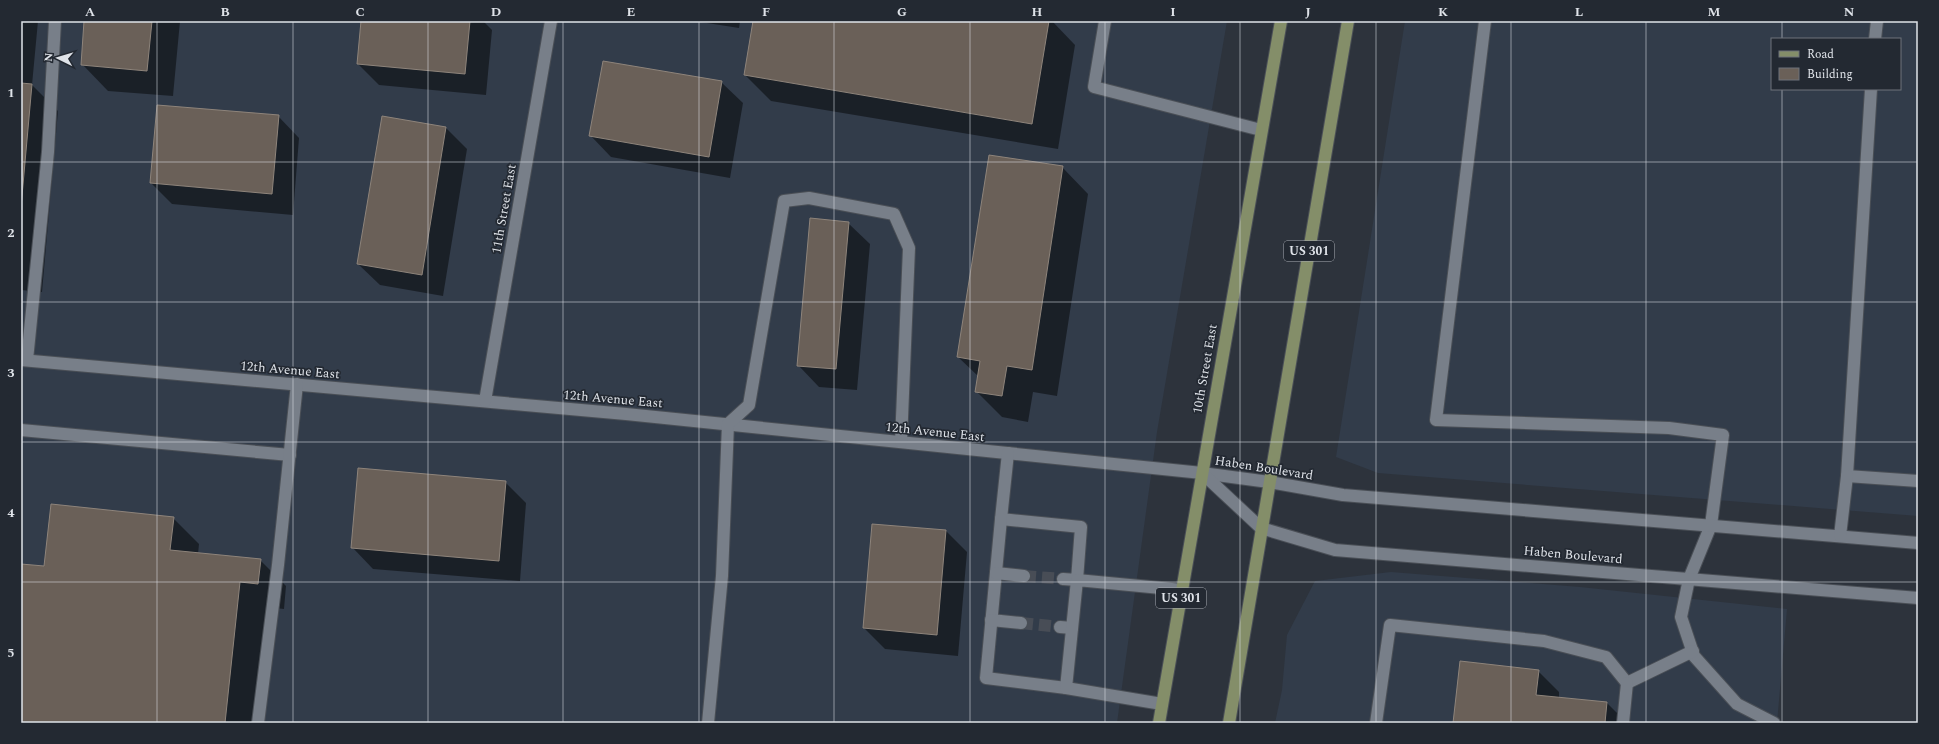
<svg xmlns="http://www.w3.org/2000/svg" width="1939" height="744" font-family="Spectral,serif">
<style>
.built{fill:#323c4a;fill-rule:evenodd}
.shadow{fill:#0007}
.building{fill:#6a6058;stroke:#8e847b}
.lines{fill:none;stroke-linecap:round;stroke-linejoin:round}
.minor-tunnel{stroke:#484d56;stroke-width:12;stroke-dasharray:12 6;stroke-linecap:butt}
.minor-casing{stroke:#4a4f56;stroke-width:14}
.major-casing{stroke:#4a4f56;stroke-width:14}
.minor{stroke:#787f89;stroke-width:12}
.major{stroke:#848e69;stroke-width:12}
.grid{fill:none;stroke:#dfe3e9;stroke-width:1;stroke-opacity:0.55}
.labels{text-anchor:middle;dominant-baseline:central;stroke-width:3.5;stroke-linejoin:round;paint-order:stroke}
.shield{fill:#232932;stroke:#a7abb2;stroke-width:1}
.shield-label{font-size:12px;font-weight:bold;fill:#dfe3e9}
.street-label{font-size:13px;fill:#dfe3e9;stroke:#232932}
.neatline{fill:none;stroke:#dfe3e9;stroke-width:1.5}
.grid-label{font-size:13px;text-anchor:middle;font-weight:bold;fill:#dfe3e9}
</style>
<rect width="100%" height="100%" fill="#2d333c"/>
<g class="built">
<path d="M 21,21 L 1227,21 L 1157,432 L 1117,723 L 21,723 Z"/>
<path d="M 1405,21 L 1918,21 L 1918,516 L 1378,473 L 1336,457 ZM 1772,39 L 1900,39 L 1900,89 L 1772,89 Z"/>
<path d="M 1391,572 L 1580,587 L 1787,609 L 1777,723 L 1275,723 L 1282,690 L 1287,635 L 1315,581 Z"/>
</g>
<g class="shadow">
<path d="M 21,21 L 38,21 L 32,85 L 58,111 L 42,292 L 21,290 Z"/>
<path d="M 85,21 L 180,21 L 173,96 L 108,91 L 82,64 Z"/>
<path d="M 362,21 L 483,21 L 492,30 L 486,95 L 379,85 L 358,64 Z"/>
<path d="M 694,21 L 740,21 L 739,28 Z"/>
<path d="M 754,21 L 1052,21 L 1075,45 L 1058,149 L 771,101 L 745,75 Z"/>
<path d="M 721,82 L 743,103 L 730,178 L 611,157 L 590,135 Z"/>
<path d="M 278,116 L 299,138 L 293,215 L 172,204 L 151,183 Z"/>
<path d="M 383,117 L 446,128 L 467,149 L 443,296 L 380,285 L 358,264 Z"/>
<path d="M 1062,167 L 1088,194 L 1057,396 L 1033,392 L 1028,422 L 1002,417 L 976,391 L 979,377 L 958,357 Z"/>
<path d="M 848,223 L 870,244 L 857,390 L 819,387 L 798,365 Z"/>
<path d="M 505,482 L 526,503 L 520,581 L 373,569 L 352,547 Z"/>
<path d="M 173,518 L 199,544 L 198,554 L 260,560 L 286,586 L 284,609 L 266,607 L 254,723 L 21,723 L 21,565 L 45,568 Z"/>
<path d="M 946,531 L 967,552 L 958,656 L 885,649 L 864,628 Z"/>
<path d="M 1538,671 L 1559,692 L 1559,698 L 1607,703 L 1627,723 L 1454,723 Z"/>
</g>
<g class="building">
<path d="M 84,21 L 152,21 L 147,71 L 81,65 Z"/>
<path d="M 361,21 L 470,21 L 465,74 L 357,64 Z"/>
<path d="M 753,21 L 1049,21 L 1032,124 L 744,75 Z"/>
<path d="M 603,61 L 722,81 L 709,157 L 589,136 Z"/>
<path d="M 21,83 L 32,84 L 21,207 Z"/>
<path d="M 157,105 L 279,115 L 272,194 L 150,183 Z"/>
<path d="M 382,116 L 446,127 L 422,275 L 357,264 Z"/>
<path d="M 989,155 L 1063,166 L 1032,370 L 1007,366 L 1002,396 L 975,392 L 980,361 L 957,357 Z"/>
<path d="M 810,218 L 849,222 L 836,369 L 797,366 Z"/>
<path d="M 358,468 L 506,481 L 499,561 L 351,548 Z"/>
<path d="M 51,504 L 174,517 L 170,550 L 261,559 L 258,584 L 240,582 L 225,723 L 21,723 L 21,564 L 44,566 Z"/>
<path d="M 872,524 L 946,530 L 937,635 L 863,628 Z"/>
<path d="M 1460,661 L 1539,670 L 1536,695 L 1607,702 L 1605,723 L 1453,723 Z"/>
</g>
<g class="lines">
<g class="minor-tunnel">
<path d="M 1024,576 L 1063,579"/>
<path d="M 1021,623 L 1060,627"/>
</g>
<defs>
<g id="minor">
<path d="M 1105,21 L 1094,87 L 1261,130"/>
<path d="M 1485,21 L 1436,420 L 1669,428 L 1723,435 L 1711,525 L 1689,579 L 1681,617 L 1694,656 L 1737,704 L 1774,723"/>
<path d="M 1875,39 L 1877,21"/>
<path d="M 1871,89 L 1847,476 L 1918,481"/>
<path d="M 21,360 L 626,414 L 1202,473 L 1269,482 L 1343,495 L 1918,543"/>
<path d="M 27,360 L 48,152 L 55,21"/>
<path d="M 485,401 L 551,21"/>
<path d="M 21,430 L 290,455"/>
<path d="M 1008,453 L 1001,519 L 1081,527 L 1077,580 L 1063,579"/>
<path d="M 1202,473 L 1261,528 L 1335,550 L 1918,598"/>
<path d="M 1001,519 L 986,678 L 1066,688"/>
<path d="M 1840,536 L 1847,476"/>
<path d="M 996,573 L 1024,576"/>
<path d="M 991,620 L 1021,623"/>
<path d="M 1060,627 L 1072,628"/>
<path d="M 1162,704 L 1066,688 L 1077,580 L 1182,590"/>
<path d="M 258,723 L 278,565 L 297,384"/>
<path d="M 708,723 L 722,576 L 728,424 L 749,405 L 784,201 L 809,198 L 894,214 L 909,248 L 901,442"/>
<path d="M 1376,723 L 1390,625 L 1544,641 L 1606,657 L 1627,683 L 1693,651"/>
<path d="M 1623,723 L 1627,683"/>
</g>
<g id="major">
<path d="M 1159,723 L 1281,21"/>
<path d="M 1229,723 L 1348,21"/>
</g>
</defs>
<use href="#minor" class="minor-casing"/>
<use href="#major" class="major-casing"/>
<use href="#minor" class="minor"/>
<use href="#major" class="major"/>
</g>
<path class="grid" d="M 157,21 L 157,723M 293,21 L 293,723M 428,21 L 428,723M 563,21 L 563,723M 699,21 L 699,723M 834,21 L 834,723M 970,21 L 970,723M 1105,21 L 1105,723M 1240,21 L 1240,723M 1376,21 L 1376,723M 1511,21 L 1511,723M 1646,21 L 1646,723M 1782,21 L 1782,39M 1782,89 L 1782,723M 21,162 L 1918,162M 21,302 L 1918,302M 21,442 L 1918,442M 21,582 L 1918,582"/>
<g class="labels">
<g class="shield">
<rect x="1284" y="241" width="50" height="20" rx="3"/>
<rect x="1156" y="588" width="50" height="20" rx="3"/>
</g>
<g class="shield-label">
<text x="1309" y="251">US 301</text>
<text x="1181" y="598">US 301</text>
</g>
<g class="street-label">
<text transform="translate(504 209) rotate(-80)">11th Street East</text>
<text transform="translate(1205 369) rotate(-80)">10th Street East</text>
<text transform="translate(290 370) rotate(5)">12th Avenue East</text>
<text transform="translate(613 399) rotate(5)">12th Avenue East</text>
<text transform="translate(935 432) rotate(6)">12th Avenue East</text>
<text transform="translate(1264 468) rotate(9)">Haben Boulevard</text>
<text transform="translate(1573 555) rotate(5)">Haben Boulevard</text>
</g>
</g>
<rect width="1939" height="744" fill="none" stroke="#232932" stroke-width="44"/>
<rect x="1771" y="38" width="130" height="52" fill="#232932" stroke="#6e737b"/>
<rect x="1779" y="51" width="20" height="6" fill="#848e69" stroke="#6e737b"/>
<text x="1807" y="58" font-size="12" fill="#dfe3e9">Road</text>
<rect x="1779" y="68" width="20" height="12" fill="#6a6058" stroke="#6e737b"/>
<text x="1807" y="78" font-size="12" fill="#dfe3e9">Building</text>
<g transform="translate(58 58) rotate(275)" stroke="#232932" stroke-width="3" paint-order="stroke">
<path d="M0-3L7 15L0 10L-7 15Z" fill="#dfe3e9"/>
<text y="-6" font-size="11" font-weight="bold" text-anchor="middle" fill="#dfe3e9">N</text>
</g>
<rect x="22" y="22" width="1895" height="700" class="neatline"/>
<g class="grid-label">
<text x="90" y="16">A</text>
<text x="225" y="16">B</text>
<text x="360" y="16">C</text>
<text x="496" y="16">D</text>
<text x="631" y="16">E</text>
<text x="766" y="16">F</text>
<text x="902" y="16">G</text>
<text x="1037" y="16">H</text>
<text x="1173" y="16">I</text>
<text x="1308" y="16">J</text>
<text x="1443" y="16">K</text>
<text x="1579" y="16">L</text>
<text x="1714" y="16">M</text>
<text x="1849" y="16">N</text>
<text x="11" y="97">1</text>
<text x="11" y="237">2</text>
<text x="11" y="377">3</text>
<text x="11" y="517">4</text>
<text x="11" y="657">5</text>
</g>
</svg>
